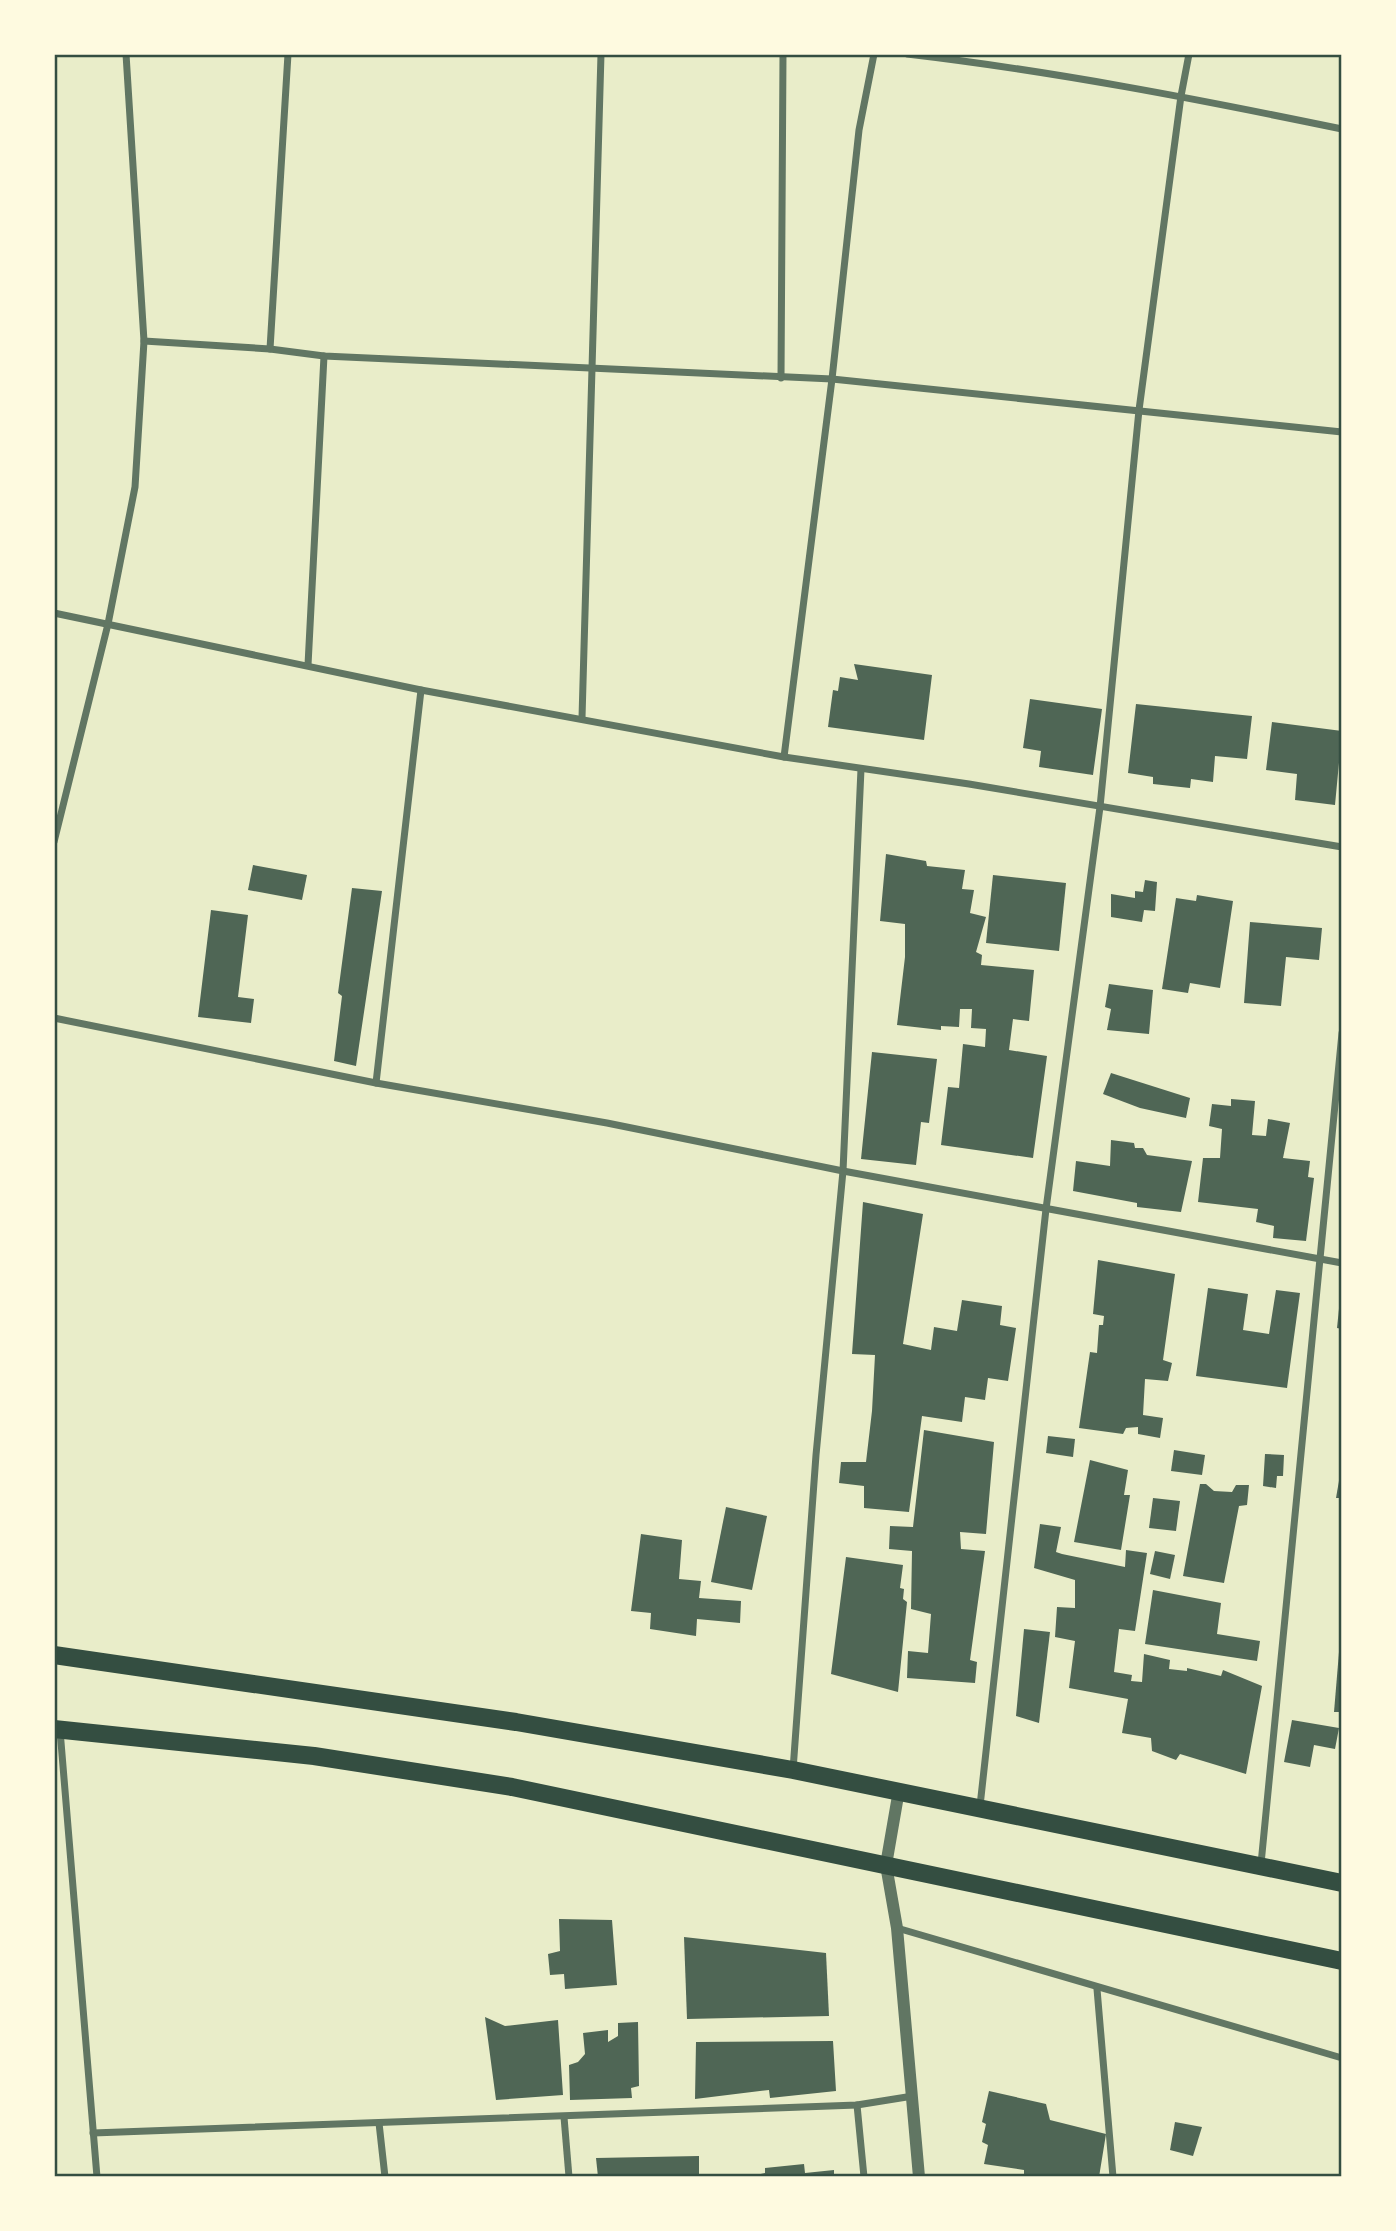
<svg xmlns="http://www.w3.org/2000/svg" width="1396" height="2231" font-family="'Times New Roman',serif">
<style>
.building{fill:#4f6655}
.lines{fill:none;stroke-linecap:round;stroke-linejoin:round}
.minor{stroke:#617663;stroke-width:7}
.tertiary{stroke:#617663;stroke-width:12}
.primary{stroke:#344e41;stroke-width:18}
.neatline{fill:none;stroke:#344e41;stroke-width:2.5}
</style>
<rect width="100%" height="100%" fill="#e9edc9"/>
<g class="building">
<path d="M 854,664 L 932,675 L 924,740 L 828,727 L 833,690 L 838,691 L 840,677 L 858,680 Z"/>
<path d="M 1030,699 L 1102,709 L 1093,775 L 1039,767 L 1041,751 L 1023,748 Z"/>
<path d="M 1136,704 L 1252,716 L 1247,759 L 1215,756 L 1213,782 L 1191,779 L 1190,788 L 1153,784 L 1153,777 L 1128,773 Z"/>
<path d="M 1272,722 L 1342,731 L 1335,805 L 1295,800 L 1297,774 L 1266,770 Z"/>
<path d="M 886,854 L 926,861 L 927,866 L 965,870 L 962,889 L 974,890 L 970,913 L 986,917 L 976,952 L 982,955 L 981,965 L 1034,970 L 1029,1021 L 1013,1019 L 1009,1050 L 1047,1056 L 1033,1158 L 941,1145 L 948,1087 L 959,1088 L 963,1044 L 985,1047 L 986,1029 L 971,1028 L 972,1009 L 960,1009 L 959,1027 L 941,1026 L 941,1030 L 897,1025 L 905,957 L 905,924 L 880,921 Z"/>
<path d="M 253,865 L 307,875 L 302,900 L 248,890 Z"/>
<path d="M 993,875 L 1066,883 L 1059,951 L 986,943 Z"/>
<path d="M 1145,880 L 1157,882 L 1155,911 L 1144,910 L 1142,922 L 1111,917 L 1111,894 L 1135,898 L 1135,891 L 1143,892 Z"/>
<path d="M 352,888 L 382,891 L 356,1066 L 334,1061 L 342,996 L 338,993 Z"/>
<path d="M 1197,895 L 1233,901 L 1220,988 L 1190,983 L 1188,993 L 1162,989 L 1176,898 L 1196,901 Z"/>
<path d="M 211,910 L 248,915 L 238,997 L 254,999 L 251,1023 L 198,1017 Z"/>
<path d="M 1250,922 L 1322,928 L 1319,960 L 1286,957 L 1281,1006 L 1244,1003 Z"/>
<path d="M 1109,984 L 1153,990 L 1149,1034 L 1107,1030 L 1111,1009 L 1105,1007 Z"/>
<path d="M 872,1052 L 937,1059 L 929,1123 L 921,1122 L 916,1165 L 861,1159 Z"/>
<path d="M 1111,1073 L 1190,1098 L 1186,1118 L 1140,1108 L 1103,1094 Z"/>
<path d="M 1231,1099 L 1255,1101 L 1252,1135 L 1266,1136 L 1268,1119 L 1290,1123 L 1283,1158 L 1310,1161 L 1308,1177 L 1314,1178 L 1306,1241 L 1273,1238 L 1274,1226 L 1256,1222 L 1258,1209 L 1198,1202 L 1203,1158 L 1220,1158 L 1222,1129 L 1209,1126 L 1212,1104 L 1231,1106 Z"/>
<path d="M 1111,1140 L 1134,1143 L 1135,1148 L 1143,1148 L 1147,1155 L 1192,1161 L 1181,1212 L 1137,1207 L 1137,1203 L 1073,1191 L 1076,1161 L 1110,1166 Z"/>
<path d="M 863,1202 L 923,1214 L 903,1344 L 931,1350 L 934,1327 L 957,1331 L 962,1300 L 1002,1306 L 1000,1325 L 1016,1328 L 1008,1381 L 988,1378 L 985,1400 L 965,1397 L 962,1422 L 922,1416 L 909,1512 L 864,1508 L 864,1486 L 839,1483 L 841,1462 L 866,1462 L 872,1411 L 875,1355 L 852,1354 Z"/>
<path d="M 1098,1260 L 1175,1274 L 1163,1360 L 1172,1363 L 1168,1381 L 1145,1379 L 1143,1415 L 1163,1418 L 1160,1438 L 1138,1434 L 1138,1427 L 1126,1428 L 1123,1434 L 1079,1428 L 1090,1352 L 1097,1353 L 1099,1325 L 1103,1325 L 1104,1316 L 1093,1314 Z"/>
<path d="M 1208,1288 L 1248,1294 L 1243,1330 L 1269,1334 L 1276,1290 L 1300,1293 L 1287,1388 L 1196,1376 Z"/>
<path d="M 1340,1299 L 1342,1300 L 1342,1329 L 1337,1328 Z"/>
<path d="M 924,1430 L 994,1442 L 986,1534 L 960,1532 L 961,1549 L 985,1551 L 970,1660 L 977,1662 L 975,1683 L 907,1678 L 908,1651 L 928,1653 L 931,1614 L 911,1609 L 912,1551 L 889,1549 L 890,1526 L 913,1527 Z"/>
<path d="M 1048,1436 L 1075,1439 L 1073,1457 L 1046,1453 Z"/>
<path d="M 1174,1450 L 1205,1455 L 1202,1475 L 1171,1471 Z"/>
<path d="M 1265,1454 L 1284,1455 L 1283,1476 L 1277,1476 L 1276,1488 L 1263,1486 Z"/>
<path d="M 1090,1460 L 1128,1470 L 1124,1495 L 1130,1495 L 1121,1550 L 1074,1542 Z"/>
<path d="M 1340,1475 L 1342,1475 L 1342,1498 L 1336,1498 Z"/>
<path d="M 1200,1484 L 1206,1484 L 1214,1491 L 1232,1492 L 1236,1485 L 1249,1485 L 1247,1505 L 1239,1506 L 1224,1583 L 1183,1576 Z"/>
<path d="M 1153,1498 L 1180,1501 L 1176,1531 L 1149,1528 Z"/>
<path d="M 726,1507 L 767,1516 L 752,1590 L 711,1582 Z"/>
<path d="M 1040,1524 L 1061,1527 L 1056,1552 L 1062,1554 L 1125,1567 L 1126,1550 L 1147,1553 L 1135,1631 L 1119,1629 L 1114,1672 L 1132,1675 L 1131,1681 L 1142,1682 L 1144,1654 L 1170,1660 L 1169,1669 L 1187,1671 L 1187,1668 L 1221,1676 L 1223,1670 L 1262,1686 L 1246,1774 L 1180,1754 L 1176,1760 L 1152,1751 L 1151,1738 L 1122,1733 L 1128,1699 L 1069,1688 L 1075,1641 L 1055,1637 L 1057,1607 L 1075,1608 L 1075,1580 L 1034,1568 Z"/>
<path d="M 641,1534 L 682,1540 L 679,1579 L 701,1581 L 699,1598 L 741,1601 L 740,1623 L 697,1619 L 696,1636 L 650,1629 L 651,1613 L 631,1611 Z"/>
<path d="M 1155,1551 L 1175,1555 L 1170,1579 L 1150,1574 Z"/>
<path d="M 846,1557 L 903,1565 L 900,1588 L 904,1589 L 903,1599 L 907,1602 L 898,1692 L 831,1674 Z"/>
<path d="M 1153,1590 L 1221,1603 L 1217,1634 L 1260,1641 L 1257,1661 L 1145,1644 Z"/>
<path d="M 1024,1629 L 1050,1632 L 1039,1723 L 1016,1716 Z"/>
<path d="M 1340,1640 L 1342,1640 L 1342,1712 L 1334,1712 Z"/>
<path d="M 1292,1720 L 1339,1728 L 1335,1749 L 1314,1745 L 1310,1767 L 1284,1762 Z"/>
<path d="M 559,1919 L 612,1920 L 617,1985 L 565,1989 L 564,1974 L 550,1975 L 548,1954 L 560,1951 Z"/>
<path d="M 684,1937 L 826,1953 L 829,2016 L 687,2019 Z"/>
<path d="M 485,2017 L 505,2026 L 558,2020 L 563,2095 L 496,2100 Z"/>
<path d="M 638,2022 L 639,2086 L 631,2088 L 632,2098 L 570,2100 L 569,2065 L 578,2062 L 585,2054 L 583,2033 L 608,2030 L 608,2042 L 618,2036 L 618,2023 Z"/>
<path d="M 833,2041 L 836,2091 L 770,2098 L 769,2090 L 695,2099 L 696,2042 Z"/>
<path d="M 989,2091 L 1046,2104 L 1050,2120 L 1106,2134 L 1099,2177 L 1024,2177 L 1024,2170 L 984,2164 L 988,2145 L 982,2142 L 986,2124 L 982,2122 Z"/>
<path d="M 1175,2122 L 1202,2127 L 1193,2156 L 1170,2150 Z"/>
<path d="M 699,2156 L 699,2177 L 598,2177 L 596,2158 Z"/>
<path d="M 804,2164 L 805,2173 L 834,2170 L 834,2177 L 747,2177 L 765,2173 L 765,2168 Z"/>
</g>
<g class="lines">
<g class="minor">
<path d="M 907,54 C 1053,71 1197,99 1342,129"/>
<path d="M 144,341 L 270,349 L 324,356 L 832,379 L 1342,432"/>
<path d="M 270,349 L 288,54"/>
<path d="M 781,378 L 783,54"/>
<path d="M 54,613 L 421,690 L 784,757 L 969,784 L 1342,847"/>
<path d="M 308,665 L 324,356"/>
<path d="M 582,718 L 601,54"/>
<path d="M 784,757 L 832,379 L 859,130 L 874,54"/>
<path d="M 54,842 L 108,624 L 135,487 L 144,341 L 126,54"/>
<path d="M 54,1018 L 376,1083 L 607,1123 L 843,1171 L 1342,1263"/>
<path d="M 376,1083 L 421,690"/>
<path d="M 60,1730 L 97,2177"/>
<path d="M 793,1770 L 816,1455 L 843,1171 L 861,769"/>
<path d="M 980,1806 L 1046,1209 L 1100,807 L 1139,410 L 1181,96 L 1189,54"/>
<path d="M 1261,1864 L 1342,1033"/>
<path d="M 897,1928 L 1342,2058"/>
<path d="M 1097,1989 L 1113,2177"/>
<path d="M 857,2105 L 864,2177"/>
<path d="M 564,2117 L 569,2177"/>
<path d="M 379,2123 L 385,2177"/>
<path d="M 93,2133 L 857,2105 L 913,2096"/>
</g>
<path class="tertiary" d="M 899,1790 L 886,1865 L 897,1928 L 919,2177"/>
<g class="primary">
<path d="M 54,1655 L 516,1722 L 793,1770 L 1342,1883"/>
<path d="M 54,1729 L 314,1756 L 512,1787 L 1342,1961"/>
</g>
</g>
<rect width="1396" height="2231" fill="none" stroke="#fefae0" stroke-width="112"/>
<rect x="56" y="56" width="1284" height="2119" class="neatline"/>
</svg>
